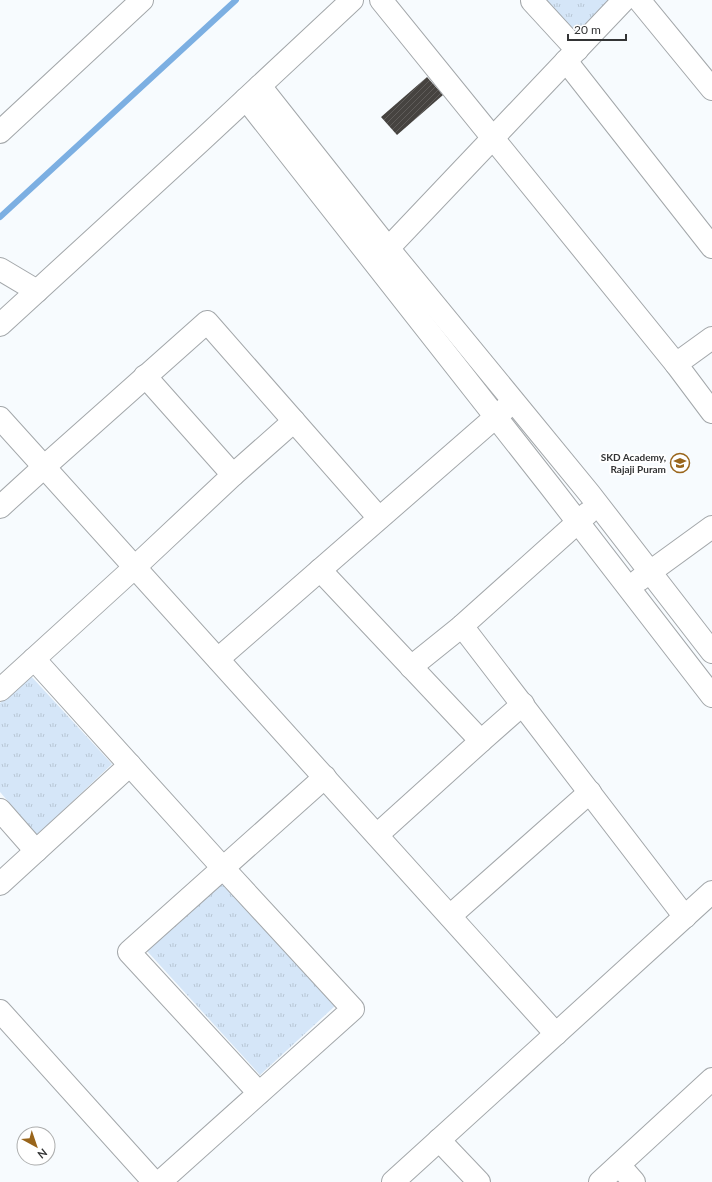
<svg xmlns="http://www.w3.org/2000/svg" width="712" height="1182" font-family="Lato,sans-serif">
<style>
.grass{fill:url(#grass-tufts)}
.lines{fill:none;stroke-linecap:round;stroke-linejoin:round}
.stream{stroke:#7cafe2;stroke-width:6}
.building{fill:url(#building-hatch)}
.minor-casing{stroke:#a3a7aa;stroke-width:24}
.minor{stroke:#fff;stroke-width:22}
.labels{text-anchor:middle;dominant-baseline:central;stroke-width:4;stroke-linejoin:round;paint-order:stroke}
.poi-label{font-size:10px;font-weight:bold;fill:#333435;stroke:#fff;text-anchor:end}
</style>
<defs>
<pattern id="grass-tufts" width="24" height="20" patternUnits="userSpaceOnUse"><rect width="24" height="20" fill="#d5e6f8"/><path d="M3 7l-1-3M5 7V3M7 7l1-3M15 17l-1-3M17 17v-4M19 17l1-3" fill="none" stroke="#b7c6d5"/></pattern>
<pattern id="building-hatch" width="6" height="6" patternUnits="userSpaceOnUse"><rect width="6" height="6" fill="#464340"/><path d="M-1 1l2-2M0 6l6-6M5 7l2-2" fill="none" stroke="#5f5c5a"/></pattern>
</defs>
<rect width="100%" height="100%" fill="#f7fbfe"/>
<g class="grass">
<path d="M 547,0 L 610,0 L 574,36 L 543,5 Z"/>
<path d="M 30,675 L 112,764 L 37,835 L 0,792 L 0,703 Z"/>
<path d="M 223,882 L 335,1006 L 260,1075 L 147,951 Z"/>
</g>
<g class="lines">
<path class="stream" d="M 0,217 L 236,0"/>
</g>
<path class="building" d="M 427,77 L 443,95 L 397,135 L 381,117 Z"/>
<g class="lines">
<defs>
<g id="minor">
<path d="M 381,0 L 676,364 L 712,412"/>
<path d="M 533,0 L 532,1 L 577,50"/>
<path d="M 639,0 L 712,89"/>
<path d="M 566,61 L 712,247"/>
<path d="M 260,86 L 388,248 L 589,493 L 712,652"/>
<path d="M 246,99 L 550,486 L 712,696"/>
<path d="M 0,132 L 142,0"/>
<path d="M 378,259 L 624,0"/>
<path d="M 0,269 L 37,291"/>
<path d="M 0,325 L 203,139 L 352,0"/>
<path d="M 676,364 L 712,338"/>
<path d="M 145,376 L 233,475 L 294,421"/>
<path d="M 0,418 L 556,1034"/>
<path d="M 0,507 L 44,467 L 207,322 L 379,518"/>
<path d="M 320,570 L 481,741 L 523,704"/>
<path d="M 639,580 L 712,527"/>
<path d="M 462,626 L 685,917"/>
<path d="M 34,659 L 223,868 L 353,1009 L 160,1182"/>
<path d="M 218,659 L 507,407"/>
<path d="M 411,667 L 462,626 L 588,513"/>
<path d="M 0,690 L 135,567 L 233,475"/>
<path d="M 0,810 L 36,851"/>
<path d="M 377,835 L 481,741"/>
<path d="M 0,884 L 130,765"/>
<path d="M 450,916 L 590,792"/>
<path d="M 0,1011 L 154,1182"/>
<path d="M 259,1093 L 129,952 L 325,777"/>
<path d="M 439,1140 L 479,1182"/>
<path d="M 619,1165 L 634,1182"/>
<path d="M 393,1182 L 712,892"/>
<path d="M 600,1182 L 712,1079"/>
</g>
</defs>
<use href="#minor" class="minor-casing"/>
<use href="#minor" class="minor"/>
</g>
<defs>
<symbol id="school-ring" viewBox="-11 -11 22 22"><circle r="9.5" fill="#fff" stroke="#99651b" stroke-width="1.5"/><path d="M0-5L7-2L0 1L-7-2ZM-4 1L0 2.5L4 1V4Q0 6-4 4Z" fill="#99651b"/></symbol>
</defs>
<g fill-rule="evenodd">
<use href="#school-ring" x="669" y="452" width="22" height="22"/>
</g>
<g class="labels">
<g class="poi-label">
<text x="666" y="457">SKD Academy,<tspan x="666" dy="12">Rajaji Puram</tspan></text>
</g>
</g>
<g transform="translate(36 1146) rotate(140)"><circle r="19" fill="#ffffff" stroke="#adaeae"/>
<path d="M0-3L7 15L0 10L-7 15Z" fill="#99651b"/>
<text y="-6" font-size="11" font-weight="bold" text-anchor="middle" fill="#333435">N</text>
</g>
<path d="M568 34v6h58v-6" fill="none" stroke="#333435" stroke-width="2"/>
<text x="574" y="34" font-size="12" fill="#333435" stroke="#ffffff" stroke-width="3" paint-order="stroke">20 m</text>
</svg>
